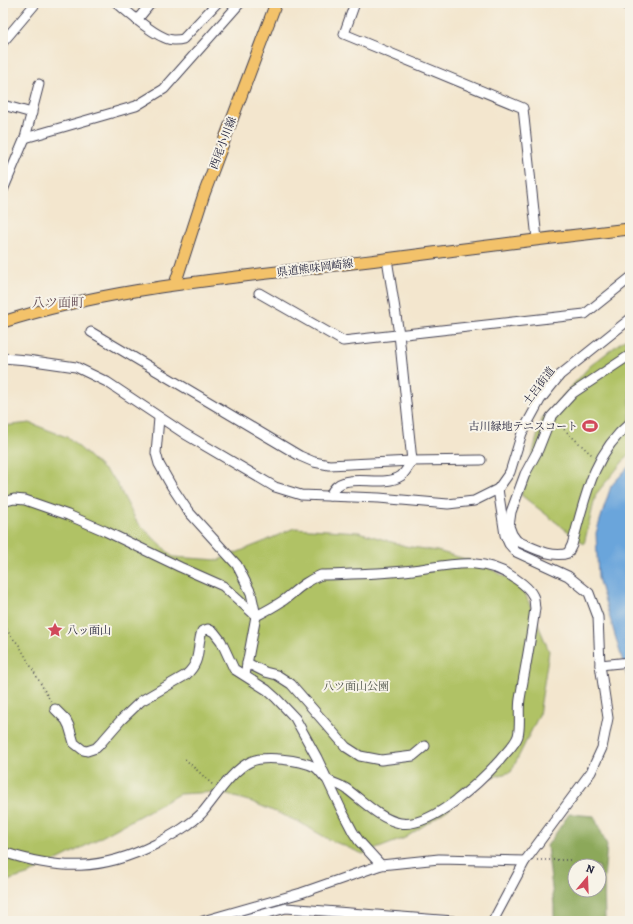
<svg xmlns="http://www.w3.org/2000/svg" width="633" height="924" font-family="Alegreya,'Noto Serif JP',serif">
<style>
.green{fill:#b0c265;stroke:#697250}
.forest{fill:#8ca85a;stroke:#57654a;fill-rule:evenodd}
.water{fill:#6ba5db;stroke:#46648b}
.lines{fill:none;stroke-linecap:round;stroke-linejoin:round}
.minor-casing{stroke:#413f51;stroke-width:11}
.major-casing{stroke:#413f51;stroke-width:13}
.path{stroke:#413f51;stroke-width:1.5;stroke-dasharray:1 3;stroke-linecap:butt}
.minor{stroke:#fff;stroke-width:9}
.major{stroke:#f3c26a;stroke-width:11}
.labels{text-anchor:middle;dominant-baseline:central;stroke-width:4;stroke-linejoin:round;paint-order:stroke}
.street-label{font-size:11px;fill:#22223b;stroke:#f7f3e8}
.poi-label{font-size:11px;fill:#22223b;stroke:#f7f3e8;text-anchor:end}
.park-label{font-size:11px;fill:#4d5248;stroke:#f7f3e8}
.quarter-label{font-size:13px;fill:#614952;stroke:#f7f3e8}
</style>
<rect width="100%" height="100%" fill="#f7f3e8"/>
<filter id="ink" filterUnits="userSpaceOnUse"><feTurbulence type="fractalNoise" baseFrequency=".025" numOctaves="2"/><feDisplacementMap in="SourceGraphic" scale="8" xChannelSelector="R" yChannelSelector="G"/><feConvolveMatrix kernelMatrix="1 2 1 2 8 2 1 2 1" color-interpolation-filters="sRGB"/></filter>
<filter id="wash" filterUnits="userSpaceOnUse"><feTurbulence type="fractalNoise" baseFrequency=".012" numOctaves="4" result="noise"/><feDisplacementMap in="SourceGraphic" scale="16" xChannelSelector="R" yChannelSelector="G"/><feGaussianBlur stdDeviation="0.9" result="paint"/><feColorMatrix in="noise" values="0 0 0 0 0 0 0 0 0 0 0 0 0 0 0 0 0 1.4 0 .05"/><feComposite in="paint" operator="in"/></filter>
<g filter="url(#wash)">
<rect width="100%" height="100%" fill="#f3e6ce"/>
<g class="green">
<path d="M 630,335 L 630,453 L 596,494 L 584,544 L 521,495 L 542,419 L 590,366 Z"/>
<path d="M 30,423 L 69,438 L 115,480 L 137,522 L 173,557 L 218,560 L 263,542 L 294,528 L 359,532 L 405,546 L 437,551 L 480,563 L 522,586 L 549,651 L 539,715 L 511,772 L 489,778 L 462,789 L 453,806 L 405,838 L 363,854 L 328,839 L 299,822 L 252,802 L 217,792 L 179,794 L 87,845 L 27,875 L 3,882 L 3,426 Z"/>
</g>
<path class="forest" d="M 569,814 L 594,816 L 607,845 L 604,879 L 605,921 L 554,921 L 554,905 L 547,846 ZM 575,866 L 599,866 L 599,890 L 575,890 Z"/>
<path class="water" d="M 630,465 L 630,686 L 598,578 L 596,533 L 611,486 Z"/>
</g>
<g filter="url(#ink)">
<g class="lines">
<defs>
<g id="minor">
<path d="M 117,3 C 129,13 158,40 174,40 C 177,40 180,40 183,39 L 217,3"/>
<path d="M 355,3 L 344,34 L 523,108 L 537,239"/>
<path d="M 622,3 L 630,6"/>
<path d="M 137,20 L 151,3"/>
<path d="M 3,42 L 36,3"/>
<path d="M 3,105 L 32,113"/>
<path d="M 25,138 L 136,106 L 164,89 L 240,3"/>
<path d="M 3,190 L 25,138 L 39,84"/>
<path d="M 259,293 L 343,341 L 585,314 L 630,278"/>
<path d="M 91,332 L 300,456 L 314,462 L 329,465 L 412,461 L 481,460"/>
<path d="M 3,358 L 27,360 L 76,367 L 107,382 L 185,434 L 275,487 L 301,495 L 379,498 L 448,504 L 474,501 L 498,489 L 505,535 L 509,544 L 516,552 L 568,576 L 589,593 L 598,617 L 600,665 L 608,718 L 602,748 L 591,772 L 525,861 L 493,921"/>
<path d="M 159,418 L 156,453 L 159,464 L 172,487 L 188,511 L 237,565 L 251,593 L 256,616 L 245,675"/>
<path d="M 498,489 L 510,472 L 522,433 L 540,400 L 560,375 L 630,319"/>
<path d="M 330,496 C 341,467 380,490 401,476 C 406,472 409,465 412,461 L 399,334 L 387,259"/>
<path d="M 3,502 L 14,499 L 25,500 L 68,515 L 105,531 L 180,567 L 223,586 L 256,616"/>
<path d="M 517,541 L 512,534 L 509,526 L 511,512 L 525,474 L 538,450 L 551,417 L 573,393 L 630,355"/>
<path d="M 512,543 L 517,541 C 532,547 552,559 568,553 L 572,545 C 585,499 592,455 630,423"/>
<path d="M 247,663 L 265,672 L 277,675 L 291,684 L 346,747 L 360,756 L 381,760 L 413,756 L 425,746"/>
<path d="M 600,665 L 630,662"/>
<path d="M 55,709 L 66,720 L 69,726 L 74,743 L 83,750 L 87,751 L 96,748 L 100,744 L 121,720 L 141,701 L 186,675 C 202,661 196,648 202,631 L 208,629 L 214,632 L 221,641 L 234,669 L 267,690 L 276,698 L 295,718 L 317,758 L 342,811 L 353,832 L 359,841 L 381,865"/>
<path d="M 3,852 C 60,871 102,871 156,844 C 172,835 189,826 202,813 C 215,798 232,770 250,762 C 263,755 301,760 315,767 C 320,770 323,777 328,780 C 334,784 342,785 348,790 C 364,802 380,819 400,823 C 431,829 481,781 500,760 C 506,752 515,745 518,736 C 521,725 518,711 520,699 C 525,669 531,639 535,608 C 534,605 535,599 533,596 C 530,589 522,583 516,579 C 480,553 444,567 404,571 C 376,574 349,574 321,575 C 304,582 298,589 284,600 C 275,606 266,611 256,616"/>
<path d="M 203,921 L 301,893 L 381,865 L 439,859 L 525,861"/>
<path d="M 239,921 L 286,908 L 453,921"/>
</g>
<g id="major">
<path d="M 175,284 L 204,194 L 276,3"/>
<path d="M 3,322 C 106,289 213,280 320,267 C 423,255 526,240 630,229"/>
</g>
</defs>
<use href="#minor" class="minor-casing"/>
<use href="#major" class="major-casing"/>
<g class="path">
<path d="M 558,424 L 592,455"/>
<path d="M 3,622 L 10,635 L 19,645 L 51,702"/>
<path d="M 185,759 L 214,786"/>
<path d="M 537,860 L 573,860"/>
</g>
<use href="#minor" class="minor"/>
<use href="#major" class="major"/>
</g>
</g>
<defs>
<symbol id="stadium-bare" viewBox="-9 -9 18 18"><path d="M0-5a6.5 5 0 1 0 0 10a6.5 5 0 1 0 0-10ZM-3.5-1.8h7v3.6h-7Z" fill="#d1495b" stroke="#f7f3e8" stroke-width="2.5" paint-order="stroke"/></symbol>
<symbol id="sight-bare" viewBox="-9 -9 18 18"><path d="M0-6L1.8-2.2L6-1.7L2.9 1.2L3.7 5.4L0 3.3L-3.7 5.4L-2.9 1.2L-6-1.7L-1.8-2.2Z" fill="#d1495b" stroke="#f7f3e8" stroke-width="2.5" paint-order="stroke"/></symbol>
</defs>
<g fill-rule="evenodd">
<use href="#stadium-bare" x="579" y="415" width="22" height="22"/>
<use href="#sight-bare" x="44" y="619" width="22" height="22"/>
</g>
<g class="labels">
<g class="street-label">
<text transform="translate(223 143) rotate(-69)">西尾小川線</text>
<text transform="translate(315 268) rotate(-7)">県道熊味岡崎線</text>
<text transform="translate(539 386) rotate(-53)">土呂街道</text>
</g>
<g class="poi-label">
<text x="578" y="426">古川緑地テニスコート</text>
<text x="67" y="630" text-anchor="start">八ッ面山</text>
</g>
<g class="park-label">
<text x="356" y="686">八ツ面山公園</text>
</g>
<g class="quarter-label">
<text x="58" y="302">八ツ面町</text>
</g>
</g>
<rect width="633" height="924" fill="none" stroke="#f7f3e8" stroke-width="16"/>
<g transform="translate(587 878) rotate(19)"><circle r="19" fill="#f7f3e8" stroke="#a29fa3"/>
<path d="M0-3L7 15L0 10L-7 15Z" fill="#d1495b"/>
<text y="-6" font-size="11" font-weight="bold" text-anchor="middle" fill="#22223b">N</text>
</g>
</svg>
